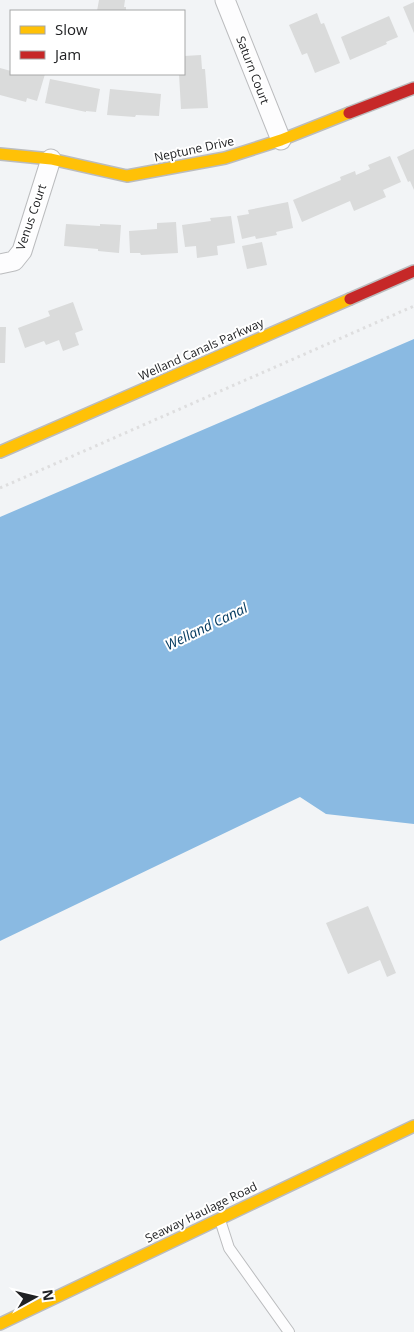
<svg xmlns="http://www.w3.org/2000/svg" width="414" height="1332" font-family="'Open Sans',sans-serif">
<style>
.water{fill:#8abae2}
.building{fill:#dadbdb}
.lines{fill:none;stroke-linecap:round;stroke-linejoin:round}
.lane-casing{stroke:#bbbcbe;stroke-width:12}
.street-casing{stroke:#bbbcbe;stroke-width:21}
.slow-casing{stroke:#bbbcbe;stroke-width:14}
.jam-casing{stroke:#bbbcbe;stroke-width:14}
.path{stroke:#dededf;stroke-width:3;stroke-dasharray:2.5 4;stroke-linecap:butt}
.lane{stroke:#fdfdfe;stroke-width:10}
.street{stroke:#fdfdfe;stroke-width:19}
.slow{stroke:#ffc107;stroke-width:11}
.jam{stroke:#c62828;stroke-width:11}
.labels{text-anchor:middle;dominant-baseline:central;stroke-width:4;stroke-linejoin:round;paint-order:stroke}
.street-label{font-size:12px;fill:#212224;stroke:#fff}
.water-label{font-size:14px;font-style:italic;fill:#063c61;stroke:#fff}
</style>
<rect width="100%" height="100%" fill="#f2f4f6"/>
<path class="water" d="M 414,339 L 414,824 L 326,814 L 300,797 L 0,941 L 0,517 Z"/>
<g class="building">
<path d="M 99,0 L 125,0 L 124,7 L 126,7 L 126,11 L 97,11 Z"/>
<path d="M 414,2 L 414,33 L 403,7 Z"/>
<path d="M 317,13 L 321,24 L 324,23 L 340,63 L 315,73 L 307,53 L 302,55 L 289,25 Z"/>
<path d="M 389,16 L 398,37 L 386,42 L 387,44 L 350,60 L 341,37 Z"/>
<path d="M 201,55 L 202,69 L 205,69 L 208,108 L 181,109 L 179,74 L 184,74 L 184,56 Z"/>
<path d="M 0,68 L 11,71 L 11,74 L 45,74 L 37,101 L 27,98 L 26,102 L 0,95 Z"/>
<path d="M 50,79 L 100,89 L 96,112 L 86,111 L 86,112 L 45,103 Z"/>
<path d="M 110,89 L 161,94 L 159,116 L 136,115 L 135,117 L 107,115 Z"/>
<path d="M 414,149 L 414,190 L 410,181 L 408,182 L 397,157 Z"/>
<path d="M 390,156 L 401,182 L 383,190 L 386,197 L 354,211 L 350,201 L 302,222 L 293,200 L 341,180 L 340,177 L 355,171 L 356,175 L 370,169 L 368,165 Z"/>
<path d="M 288,202 L 293,228 L 276,232 L 277,235 L 256,239 L 255,236 L 242,239 L 237,216 L 249,214 L 248,210 Z"/>
<path d="M 231,216 L 235,243 L 217,246 L 218,255 L 197,258 L 196,246 L 185,247 L 182,225 L 211,221 L 210,218 Z"/>
<path d="M 176,222 L 178,253 L 141,255 L 140,253 L 130,253 L 129,231 L 157,229 L 157,223 Z"/>
<path d="M 66,224 L 100,226 L 100,224 L 121,225 L 119,253 L 98,251 L 98,249 L 64,246 Z"/>
<path d="M 262,242 L 267,265 L 247,269 L 242,246 Z"/>
<path d="M 73,302 L 83,330 L 75,333 L 79,345 L 63,351 L 59,340 L 46,345 L 44,341 L 25,348 L 18,328 L 50,316 L 48,311 Z"/>
<path d="M 0,327 L 6,327 L 5,363 L 0,363 Z"/>
<path d="M 368,906 L 396,973 L 387,977 L 380,960 L 348,974 L 326,923 Z"/>
</g>
<g class="lines">
<defs>
<path id="lane" d="M 220,1220 L 229,1248 L 289,1332"/>
<g id="street">
<path d="M 225,0 L 281,140"/>
<path d="M 0,264 L 14,261 L 22,251 L 51,159"/>
</g>
<g id="slow">
<path d="M 0,154 L 51,159 L 127,176 L 225,158 L 281,140 L 349,113"/>
<path d="M 0,452 L 350,299"/>
<path d="M 0,1324 L 414,1126"/>
</g>
<g id="jam">
<path d="M 349,113 L 414,88"/>
<path d="M 350,299 L 414,271"/>
</g>
</defs>
<use href="#lane" class="lane-casing"/>
<use href="#street" class="street-casing"/>
<use href="#slow" class="slow-casing"/>
<use href="#jam" class="jam-casing"/>
<path class="path" d="M 0,488 L 414,306"/>
<use href="#lane" class="lane"/>
<use href="#street" class="street"/>
<use href="#slow" class="slow"/>
<use href="#jam" class="jam"/>
</g>
<g class="labels">
<g class="street-label">
<text transform="translate(253 70) rotate(69)">Saturn Court</text>
<text transform="translate(194 149) rotate(-12)">Neptune Drive</text>
<text transform="translate(31 217) rotate(-71)">Venus Court</text>
<text transform="translate(201 349) rotate(-24)">Welland Canals Parkway</text>
<text transform="translate(201 1212) rotate(-26)">Seaway Haulage Road</text>
</g>
<g class="water-label">
<text transform="translate(206 626) rotate(-26)">Welland Canal</text>
</g>
</g>
<rect x="10" y="10" width="175" height="65" fill="#ffffff" stroke="#a6a7a7"/>
<rect x="20" y="26" width="25" height="8" fill="#ffc107" stroke="#a6a7a7"/>
<text x="55" y="35" font-size="15" fill="#212224">Slow</text>
<rect x="20" y="51" width="25" height="8" fill="#c62828" stroke="#a6a7a7"/>
<text x="55" y="60" font-size="15" fill="#212224">Jam</text>
<g transform="translate(35 1297) rotate(82)" stroke="#ffffff" stroke-width="4" paint-order="stroke">
<path d="M0-4L9 19L0 12L-9 19Z" fill="#212224"/>
<text y="-8" font-size="14" font-weight="bold" text-anchor="middle" fill="#212224">N</text>
</g>
</svg>
